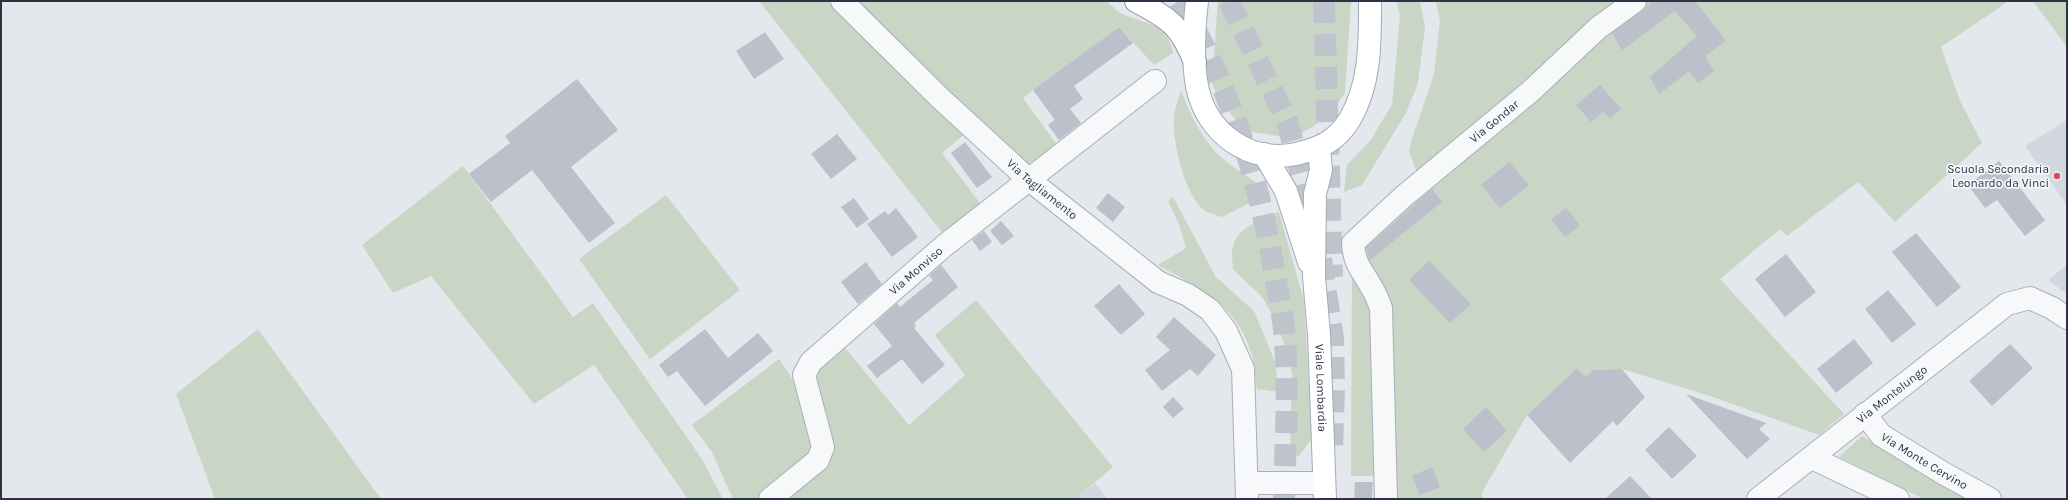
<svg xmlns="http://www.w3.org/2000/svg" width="2068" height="500" font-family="Karla,sans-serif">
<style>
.built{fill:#d2d6de}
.green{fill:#c9d6c5}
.building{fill:#bbc0ca}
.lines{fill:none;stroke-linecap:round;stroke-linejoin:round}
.highway-tunnel{stroke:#bfc3cb;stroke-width:22;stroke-dasharray:22 11;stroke-linecap:butt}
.minor-casing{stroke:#a9aeb7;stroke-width:24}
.major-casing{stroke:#a3abb8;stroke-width:24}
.highway-casing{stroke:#8b94a3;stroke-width:24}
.minor{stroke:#f7f8fa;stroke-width:22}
.major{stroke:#fff;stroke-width:22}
.highway{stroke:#fff;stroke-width:22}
.poi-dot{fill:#d1495b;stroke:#f4f6f9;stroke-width:1.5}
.labels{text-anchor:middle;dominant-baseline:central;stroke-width:3.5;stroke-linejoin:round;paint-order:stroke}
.street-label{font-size:12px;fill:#2b3445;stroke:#f4f6f9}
.poi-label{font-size:12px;fill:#2b3445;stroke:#f4f6f9;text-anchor:end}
</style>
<rect width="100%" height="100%" fill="#e4e7ec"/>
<g class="built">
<path d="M 2067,120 L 2067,205 L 2025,146 Z"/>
<path d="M 2067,265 L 2067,294 L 2048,280 Z"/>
<path d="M 1095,483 L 1107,499 L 1075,499 Z"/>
</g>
<g class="green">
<path d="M 759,1 L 831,1 L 966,133 L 942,153 L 983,207 L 945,236 Z"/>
<path d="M 856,1 L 1106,1 C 1111,5 1116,10 1121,13 C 1146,26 1166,20 1173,53 L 1154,65 L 1119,27 L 1033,90 L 1023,98 L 1057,145 L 1027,165 L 1023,164 Z"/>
<path d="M 1218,1 L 1351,1 L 1345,93 L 1332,112 L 1311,128 L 1299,134 L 1278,136 L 1252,132 L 1236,120 L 1218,99 L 1212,82 Z"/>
<path d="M 1397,1 L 1420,1 L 1425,27 L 1418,83 L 1406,113 L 1362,185 L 1344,192 L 1347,165 L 1371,140 L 1392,104 L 1400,16 Z"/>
<path d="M 1436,1 L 1620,1 L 1600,15 L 1417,173 L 1409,151 L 1410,145 L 1434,74 L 1440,21 Z"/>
<path d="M 1648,1 L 2009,1 L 1941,47 L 1960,101 L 1982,143 L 1895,222 L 1858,182 L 1787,236 L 1780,229 L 1720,279 L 1844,414 L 1819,435 L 1710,396 L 1622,369 L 1593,370 L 1586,377 L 1577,368 L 1527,415 L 1481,494 L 1484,499 L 1393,499 L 1389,304 L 1356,245 L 1603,34 Z"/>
<path d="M 2033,1 L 2067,1 L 2067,47 Z"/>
<path d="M 1181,90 C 1190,115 1203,142 1224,160 C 1238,172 1256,179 1267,194 L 1222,217 C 1217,215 1212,214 1207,212 C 1185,200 1172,140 1174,117 C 1175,108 1179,98 1181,90 Z"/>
<path d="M 463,166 L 573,317 L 593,303 L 702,459 L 723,499 L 688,499 L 594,365 L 534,404 L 431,276 L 393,293 L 362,245 Z"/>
<path d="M 666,195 L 740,290 L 650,359 L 579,259 Z"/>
<path d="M 1173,197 L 1216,277 L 1254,311 L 1275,362 L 1279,392 L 1257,389 C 1255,378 1255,366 1252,355 C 1237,305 1200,288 1158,265 L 1186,248 L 1179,224 L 1168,202 Z"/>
<path d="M 1279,212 L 1304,301 L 1312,438 L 1299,456 L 1290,455 L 1292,374 L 1283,340 L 1272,314 L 1262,297 L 1233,269 C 1233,263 1231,255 1232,250 C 1236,227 1261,219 1279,212 Z"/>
<path d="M 1352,270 L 1371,315 L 1377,476 L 1351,476 Z"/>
<path d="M 976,300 L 1113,467 L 1075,499 L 780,499 L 823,465 L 811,374 L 841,343 L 909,425 L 965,375 L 935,335 Z"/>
<path d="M 258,329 L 381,499 L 215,499 L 176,394 Z"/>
<path d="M 779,359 L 799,389 L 814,435 L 810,456 L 757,499 L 733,499 L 712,452 L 692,425 Z"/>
<path d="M 1862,436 L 1967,499 L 1924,499 L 1839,457 Z"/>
</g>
<g class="building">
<path d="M 1652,1 L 1695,1 L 1726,41 L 1705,56 L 1714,71 L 1698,83 L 1689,71 L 1659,94 L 1650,77 L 1697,36 L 1675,11 L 1622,50 L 1612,33 L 1642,11 Z"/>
<path d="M 1119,27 L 1133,43 L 1074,86 L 1083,99 L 1070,109 L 1081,123 L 1059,140 L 1048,125 L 1055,120 L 1033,90 Z"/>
<path d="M 765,32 L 784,59 L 754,79 L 736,51 Z"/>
<path d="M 577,79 L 618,130 L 571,167 L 615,223 L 589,243 L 532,170 L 491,202 L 469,174 L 510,143 L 505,136 Z"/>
<path d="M 1600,85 L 1621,109 L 1610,119 L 1603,112 L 1591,122 L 1576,105 Z"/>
<path d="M 837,134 L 857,159 L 831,179 L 811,154 Z"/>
<path d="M 965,142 L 992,177 L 977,188 L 951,153 Z"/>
<path d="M 1999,161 L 2045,220 L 2025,236 L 1997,200 L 1985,208 L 1968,185 Z"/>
<path d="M 1509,162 L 1529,185 L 1500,208 L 1481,185 Z"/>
<path d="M 1432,189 L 1442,202 L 1370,260 L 1366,248 Z"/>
<path d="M 1108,193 L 1125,207 L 1113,222 L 1096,208 Z"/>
<path d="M 854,198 L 869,219 L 857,228 L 841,207 Z"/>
<path d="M 896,208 L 918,237 L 892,257 L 867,224 L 885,211 L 888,215 Z"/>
<path d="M 1566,208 L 1580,225 L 1565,237 L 1551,219 Z"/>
<path d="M 1001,221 L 1014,236 L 1002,245 L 990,231 Z"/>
<path d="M 984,231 L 992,242 L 980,251 L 972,240 Z"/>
<path d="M 1916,233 L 1961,287 L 1937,307 L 1892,252 Z"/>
<path d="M 1786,254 L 1816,292 L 1785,317 L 1755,279 Z"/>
<path d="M 1429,261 L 1471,304 L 1450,323 L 1409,280 Z"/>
<path d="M 866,262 L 882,284 L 858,304 L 841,282 Z"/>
<path d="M 941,265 L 958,287 L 914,323 L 916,326 L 914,328 L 945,365 L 922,384 L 902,359 L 877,378 L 867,366 L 892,346 L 874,324 L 897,303 L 900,307 L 933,280 L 929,276 Z"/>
<path d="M 1119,284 L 1145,314 L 1121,335 L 1094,306 Z"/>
<path d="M 1888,290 L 1916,324 L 1892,343 L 1865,309 Z"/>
<path d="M 1174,317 L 1216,355 L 1198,376 L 1190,369 L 1162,391 L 1145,370 L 1170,350 L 1156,337 Z"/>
<path d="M 705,329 L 728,358 L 758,333 L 773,351 L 705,406 L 677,371 L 668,377 L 659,365 Z"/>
<path d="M 1854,339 L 1873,363 L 1836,393 L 1817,369 Z"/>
<path d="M 2010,344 L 2033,368 L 1992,406 L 1969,381 Z"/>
<path d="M 1577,368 L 1586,377 L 1593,370 L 1622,369 L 1645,397 L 1617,426 L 1613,421 L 1570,463 L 1527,415 Z"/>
<path d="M 1686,394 L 1766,423 L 1759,429 L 1770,439 L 1747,459 Z"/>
<path d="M 1173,397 L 1184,409 L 1173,418 L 1163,407 Z"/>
<path d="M 1486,407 L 1507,431 L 1484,452 L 1463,429 Z"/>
<path d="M 1669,427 L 1697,456 L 1672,479 L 1645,450 Z"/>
<path d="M 1432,467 L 1440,487 L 1420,495 L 1412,476 Z"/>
<path d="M 1630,476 L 1652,499 L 1605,499 Z"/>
<path d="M 1355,482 L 1373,482 L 1372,499 L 1354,499 Z"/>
</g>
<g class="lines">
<g class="highway-tunnel">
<path d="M 1179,1 C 1230,85 1259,179 1275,276 C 1279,298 1284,320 1285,342 C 1289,394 1285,447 1284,499"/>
<path d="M 1229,1 L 1287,121 L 1312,214"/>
<path d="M 1324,1 L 1332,277"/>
<path d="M 1321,259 L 1333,339 L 1334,388 L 1332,448"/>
</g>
<defs>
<g id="minor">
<path id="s1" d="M 842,1 L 940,98 L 1028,179 L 1158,282 L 1188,295 L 1210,310 L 1226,331 L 1243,369 L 1247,499"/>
<path id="s2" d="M 1865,414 L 1881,435 L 1943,473 L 1990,499"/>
<path d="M 1812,458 L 1898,499"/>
<path d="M 1247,483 L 1324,483"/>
<path id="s3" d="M 770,499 L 818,460 L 823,447 L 804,375 L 811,362 L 944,246 L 1155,81"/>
<path id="s4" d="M 1386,499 L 1381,308 C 1378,301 1376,294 1372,288 C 1362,270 1354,264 1353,243 L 1404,196 L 1531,91 L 1598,28 L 1635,1"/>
<path id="s5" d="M 1758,499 L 2007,304 L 2030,298 L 2052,308 L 2067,318"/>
</g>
<g id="major">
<path d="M 1197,1 C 1194,28 1192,59 1197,86 C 1206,133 1249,164 1296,154 C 1320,148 1336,142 1350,119 C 1371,83 1370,41 1370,1"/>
<path id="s6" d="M 1319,148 L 1321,170 L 1315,194 L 1314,277 L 1319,334 L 1325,499"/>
<path d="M 1264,154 L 1286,191 L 1309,262"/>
</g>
<path id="highway" d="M 1136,1 C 1170,19 1180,25 1195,62"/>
</defs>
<use href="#minor" class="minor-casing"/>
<use href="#major" class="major-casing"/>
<use href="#highway" class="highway-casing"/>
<use href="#minor" class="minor"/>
<use href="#major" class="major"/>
<use href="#highway" class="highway"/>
</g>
<circle class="poi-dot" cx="2057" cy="176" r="4"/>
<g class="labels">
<g class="street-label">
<text stroke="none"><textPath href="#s4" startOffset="449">Via Gondar</textPath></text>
<text stroke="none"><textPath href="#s1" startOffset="275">Via Tagliamento</textPath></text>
<text stroke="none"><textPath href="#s3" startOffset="304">Via Monviso</textPath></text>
<text stroke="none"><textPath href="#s6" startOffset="241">Viale Lombardia</textPath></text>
<text stroke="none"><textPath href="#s5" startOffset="170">Via Montelungo</textPath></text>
<text stroke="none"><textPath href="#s2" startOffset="77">Via Monte Cervino</textPath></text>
</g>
<g class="poi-label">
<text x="2049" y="169">Scuola Secondaria<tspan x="2049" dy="14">Leonardo da Vinci</tspan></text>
</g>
</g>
<rect width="2068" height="500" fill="none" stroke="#2b3445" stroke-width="4"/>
</svg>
